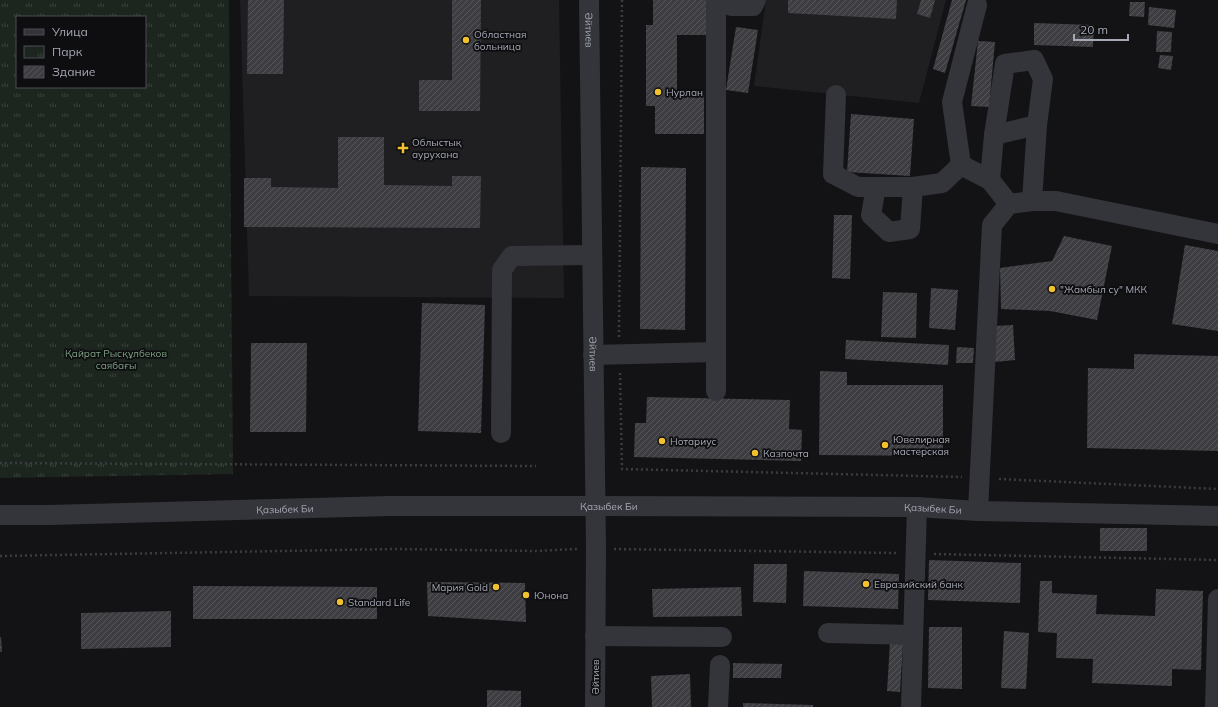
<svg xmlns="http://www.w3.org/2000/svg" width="1218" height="707" font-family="Mulish,sans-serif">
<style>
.built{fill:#1f1f22}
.park{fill:url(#park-tufts);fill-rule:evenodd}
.building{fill:url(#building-hatch)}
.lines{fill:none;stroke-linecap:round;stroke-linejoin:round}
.path{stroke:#3a3c41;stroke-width:2.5;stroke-dasharray:2 3;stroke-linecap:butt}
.minor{stroke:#34353a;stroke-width:20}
.poi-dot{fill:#f2c22e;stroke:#0e0e10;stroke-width:1.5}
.labels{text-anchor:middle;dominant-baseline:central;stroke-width:3.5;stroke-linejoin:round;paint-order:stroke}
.street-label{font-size:10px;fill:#a5a8b5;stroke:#0e0e10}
.poi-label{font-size:10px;fill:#a5a8b5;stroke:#0e0e10;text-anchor:start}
.park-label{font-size:10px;fill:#7ba181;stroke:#0e0e10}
</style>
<defs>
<pattern id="park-tufts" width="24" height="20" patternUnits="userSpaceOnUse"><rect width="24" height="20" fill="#1d251f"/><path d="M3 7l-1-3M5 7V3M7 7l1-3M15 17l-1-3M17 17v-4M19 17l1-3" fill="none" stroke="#3b423d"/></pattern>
<pattern id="building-hatch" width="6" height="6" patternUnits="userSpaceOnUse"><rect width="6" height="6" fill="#3d3d42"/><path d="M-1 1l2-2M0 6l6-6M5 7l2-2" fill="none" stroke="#56565b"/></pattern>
</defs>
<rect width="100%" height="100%" fill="#131315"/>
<g class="built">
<path d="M 240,0 L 559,0 L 564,298 L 249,296 Z"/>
<path d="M 766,0 L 946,0 L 919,103 L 754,86 Z"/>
</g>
<path class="park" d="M 0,0 L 229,0 L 233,474 L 0,478 ZM 17,17 L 145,17 L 145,87 L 17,87 Z"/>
<g class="building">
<path d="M 248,0 L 284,0 L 283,74 L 247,74 Z"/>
<path d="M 452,0 L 481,0 L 480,111 L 419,111 L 419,80 L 452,80 Z"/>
<path d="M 653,0 L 711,0 L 711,35 L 677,35 L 677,90 L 704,90 L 704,134 L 655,134 L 655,106 L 646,106 L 646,25 L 653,25 Z"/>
<path d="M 788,0 L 897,0 L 896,19 L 788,13 Z"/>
<path d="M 921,0 L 935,0 L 930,18 L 917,14 Z"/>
<path d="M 952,0 L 966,0 L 945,73 L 933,69 Z"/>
<path d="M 1130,2 L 1145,2 L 1144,17 L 1129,16 Z"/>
<path d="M 1149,7 L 1176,10 L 1174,28 L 1148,25 Z"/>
<path d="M 1034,23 L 1094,25 L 1093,47 L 1034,45 Z"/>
<path d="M 736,27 L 758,30 L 748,93 L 726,90 Z"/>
<path d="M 1157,31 L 1172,32 L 1171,52 L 1156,52 Z"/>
<path d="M 978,41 L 995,42 L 989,107 L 971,106 Z"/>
<path d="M 1160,55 L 1173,56 L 1171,70 L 1158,68 Z"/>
<path d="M 851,114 L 914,119 L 910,176 L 847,172 Z"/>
<path d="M 338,137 L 384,137 L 384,185 L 452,186 L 452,176 L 481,176 L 480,228 L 244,227 L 244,178 L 271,178 L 271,187 L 338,188 Z"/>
<path d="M 641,167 L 686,168 L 685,330 L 640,329 Z"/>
<path d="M 834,215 L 852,215 L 850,279 L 832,278 Z"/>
<path d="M 1064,236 L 1112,246 L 1097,320 L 1050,311 L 1001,309 L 1000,268 L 1052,261 Z"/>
<path d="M 1185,245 L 1218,251 L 1218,331 L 1172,324 Z"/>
<path d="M 931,288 L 958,290 L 955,330 L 929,328 Z"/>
<path d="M 883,292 L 917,293 L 916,338 L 881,337 Z"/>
<path d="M 422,303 L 485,305 L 481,433 L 418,431 Z"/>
<path d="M 1013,325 L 1015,360 L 995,362 L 993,326 Z"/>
<path d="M 846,340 L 949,345 L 948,365 L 845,359 Z"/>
<path d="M 251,343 L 307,343 L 306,432 L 250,432 Z"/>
<path d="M 957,347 L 974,348 L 973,363 L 956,363 Z"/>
<path d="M 1134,354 L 1218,356 L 1218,451 L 1087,448 L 1088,368 L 1134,369 Z"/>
<path d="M 820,371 L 847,372 L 847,385 L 943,385 L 943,456 L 819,455 Z"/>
<path d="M 647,397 L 790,400 L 789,429 L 802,430 L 801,461 L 634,457 L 635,423 L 646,423 Z"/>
<rect x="1100" y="528" width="47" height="23"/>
<path d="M 929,560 L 1021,563 L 1020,603 L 928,600 Z"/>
<path d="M 754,564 L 787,564 L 786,603 L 753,602 Z"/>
<path d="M 804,571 L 899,574 L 898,609 L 803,606 Z"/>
<path d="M 1040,581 L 1052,581 L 1052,593 L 1097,595 L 1096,614 L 1155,616 L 1156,589 L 1203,591 L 1201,670 L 1172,669 L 1172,686 L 1092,683 L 1093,659 L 1056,658 L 1057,633 L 1038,632 Z"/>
<path d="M 427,582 L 525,583 L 526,622 L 428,616 Z"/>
<path d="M 193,586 L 377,587 L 377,619 L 193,619 Z"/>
<path d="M 741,587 L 742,616 L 653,617 L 652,589 Z"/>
<path d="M 171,611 L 171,647 L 81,649 L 81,613 Z"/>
<path d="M 929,627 L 962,627 L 962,689 L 928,688 Z"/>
<path d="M 1004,631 L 1029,633 L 1026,689 L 1001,688 Z"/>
<path d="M 0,637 L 1,637 L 2,652 L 0,652 Z"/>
<path d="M 890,643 L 903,644 L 900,692 L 887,691 Z"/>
<path d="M 733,663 L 782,664 L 781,678 L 733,678 Z"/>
<path d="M 690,674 L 691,707 L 652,707 L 651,676 Z"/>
<path d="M 487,690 L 521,691 L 521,707 L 487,707 Z"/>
<path d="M 743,703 L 813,705 L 813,707 L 743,707 Z"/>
</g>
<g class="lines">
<g class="path">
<path d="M 619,337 L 622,0"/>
<path d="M 620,373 L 622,469 L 962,477"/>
<path d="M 0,463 L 536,466"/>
<path d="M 999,479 L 1218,489"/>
<path d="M 614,549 L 897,553"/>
<path d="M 934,554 L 1218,560"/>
<path d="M 0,556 L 394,549 L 537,551 L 577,549"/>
</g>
<g class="minor">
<path id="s1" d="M 589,0 L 596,548 L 595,707"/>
<path d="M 725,0 L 731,6 L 753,6 L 756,0"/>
<path d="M 836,95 L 833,174 L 858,187 L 913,187 L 942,183 L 961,165 L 952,102 L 977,5"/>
<path d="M 994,135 L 1037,125"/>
<path d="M 961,165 L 990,180 L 1009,204"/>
<path d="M 990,180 L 994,135 L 1005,64 L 1034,60 L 1043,79 L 1037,125 L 1032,201"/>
<path d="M 876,187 L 871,215 L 889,232 L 910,229 L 913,187"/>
<path d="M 593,355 L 715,352"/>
<path d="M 716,391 L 716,0"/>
<path d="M 501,433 L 502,270 L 512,256 L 592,255"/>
<path d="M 978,511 L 992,225 L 1009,204 L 1032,201 L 1056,201 L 1218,234"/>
<path id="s2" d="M 0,515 L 49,515 L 389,506 L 594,506 L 917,507 L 978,511 L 1218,516"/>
<path d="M 828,633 L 912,635"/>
<path d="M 595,636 L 722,637"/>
<path d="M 718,707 L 720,665"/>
<path d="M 911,707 L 917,507"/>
<path d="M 1215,707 L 1218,599"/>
</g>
</g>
<g class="poi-dot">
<circle cx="466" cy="40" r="4"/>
<circle cx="658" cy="92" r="4"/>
<path d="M401 142h4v4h4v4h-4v4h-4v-4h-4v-4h4z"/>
<circle cx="1052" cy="289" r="4"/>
<circle cx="662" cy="441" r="4"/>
<circle cx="885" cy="445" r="4"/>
<circle cx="755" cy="453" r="4"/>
<circle cx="866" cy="584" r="4"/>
<circle cx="496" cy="587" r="4"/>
<circle cx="526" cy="595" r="4"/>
<circle cx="340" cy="602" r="4"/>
</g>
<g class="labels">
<g class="street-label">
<text stroke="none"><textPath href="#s1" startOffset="30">Әйтиев</textPath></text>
<text stroke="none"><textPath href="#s1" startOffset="354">Әйтиев</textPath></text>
<text stroke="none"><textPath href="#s2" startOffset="609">Қазыбек Би</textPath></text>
<text stroke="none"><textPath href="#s2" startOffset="285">Қазыбек Би</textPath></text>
<text stroke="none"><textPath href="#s2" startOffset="933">Қазыбек Би</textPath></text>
<text transform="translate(595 677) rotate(-90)">Әйтиев</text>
</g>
<g class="poi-label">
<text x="474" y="34">Областная<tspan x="474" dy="12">больница</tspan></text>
<text x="666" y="92">Нурлан</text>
<text x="412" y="142">Облыстық<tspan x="412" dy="12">аурухана</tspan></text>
<text x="1060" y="289">"Жамбыл су" МКК</text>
<text x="893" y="439">Ювелирная<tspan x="893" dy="12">мастерская</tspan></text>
<text x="670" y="441">Нотариус</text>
<text x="763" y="453">Казпочта</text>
<text x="874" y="584">Евразийский банк</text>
<text x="488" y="587" text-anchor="end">Мария Gold</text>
<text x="534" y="595">Юнона</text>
<text x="348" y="602">Standard Life</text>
</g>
<g class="park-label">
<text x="116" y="353">Қайрат Рысқұлбеков<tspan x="116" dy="12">саябағы</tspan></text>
</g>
</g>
<rect x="16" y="16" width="130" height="72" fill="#0e0e10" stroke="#4a4c52"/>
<rect x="24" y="29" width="20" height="6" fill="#34353a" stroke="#4a4c52"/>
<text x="52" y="36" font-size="12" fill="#a5a8b5">Улица</text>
<rect x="24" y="46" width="20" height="12" fill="url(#park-tufts)" stroke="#4a4c52"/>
<text x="52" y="56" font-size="12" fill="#a5a8b5">Парк</text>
<rect x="24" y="66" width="20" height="12" fill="url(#building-hatch)" stroke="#4a4c52"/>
<text x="52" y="76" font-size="12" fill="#a5a8b5">Здание</text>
<path d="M1074 34v6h54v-6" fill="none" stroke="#a5a8b5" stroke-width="2"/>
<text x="1080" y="34" font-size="12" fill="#a5a8b5" stroke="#0e0e10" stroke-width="3" paint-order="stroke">20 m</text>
</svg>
